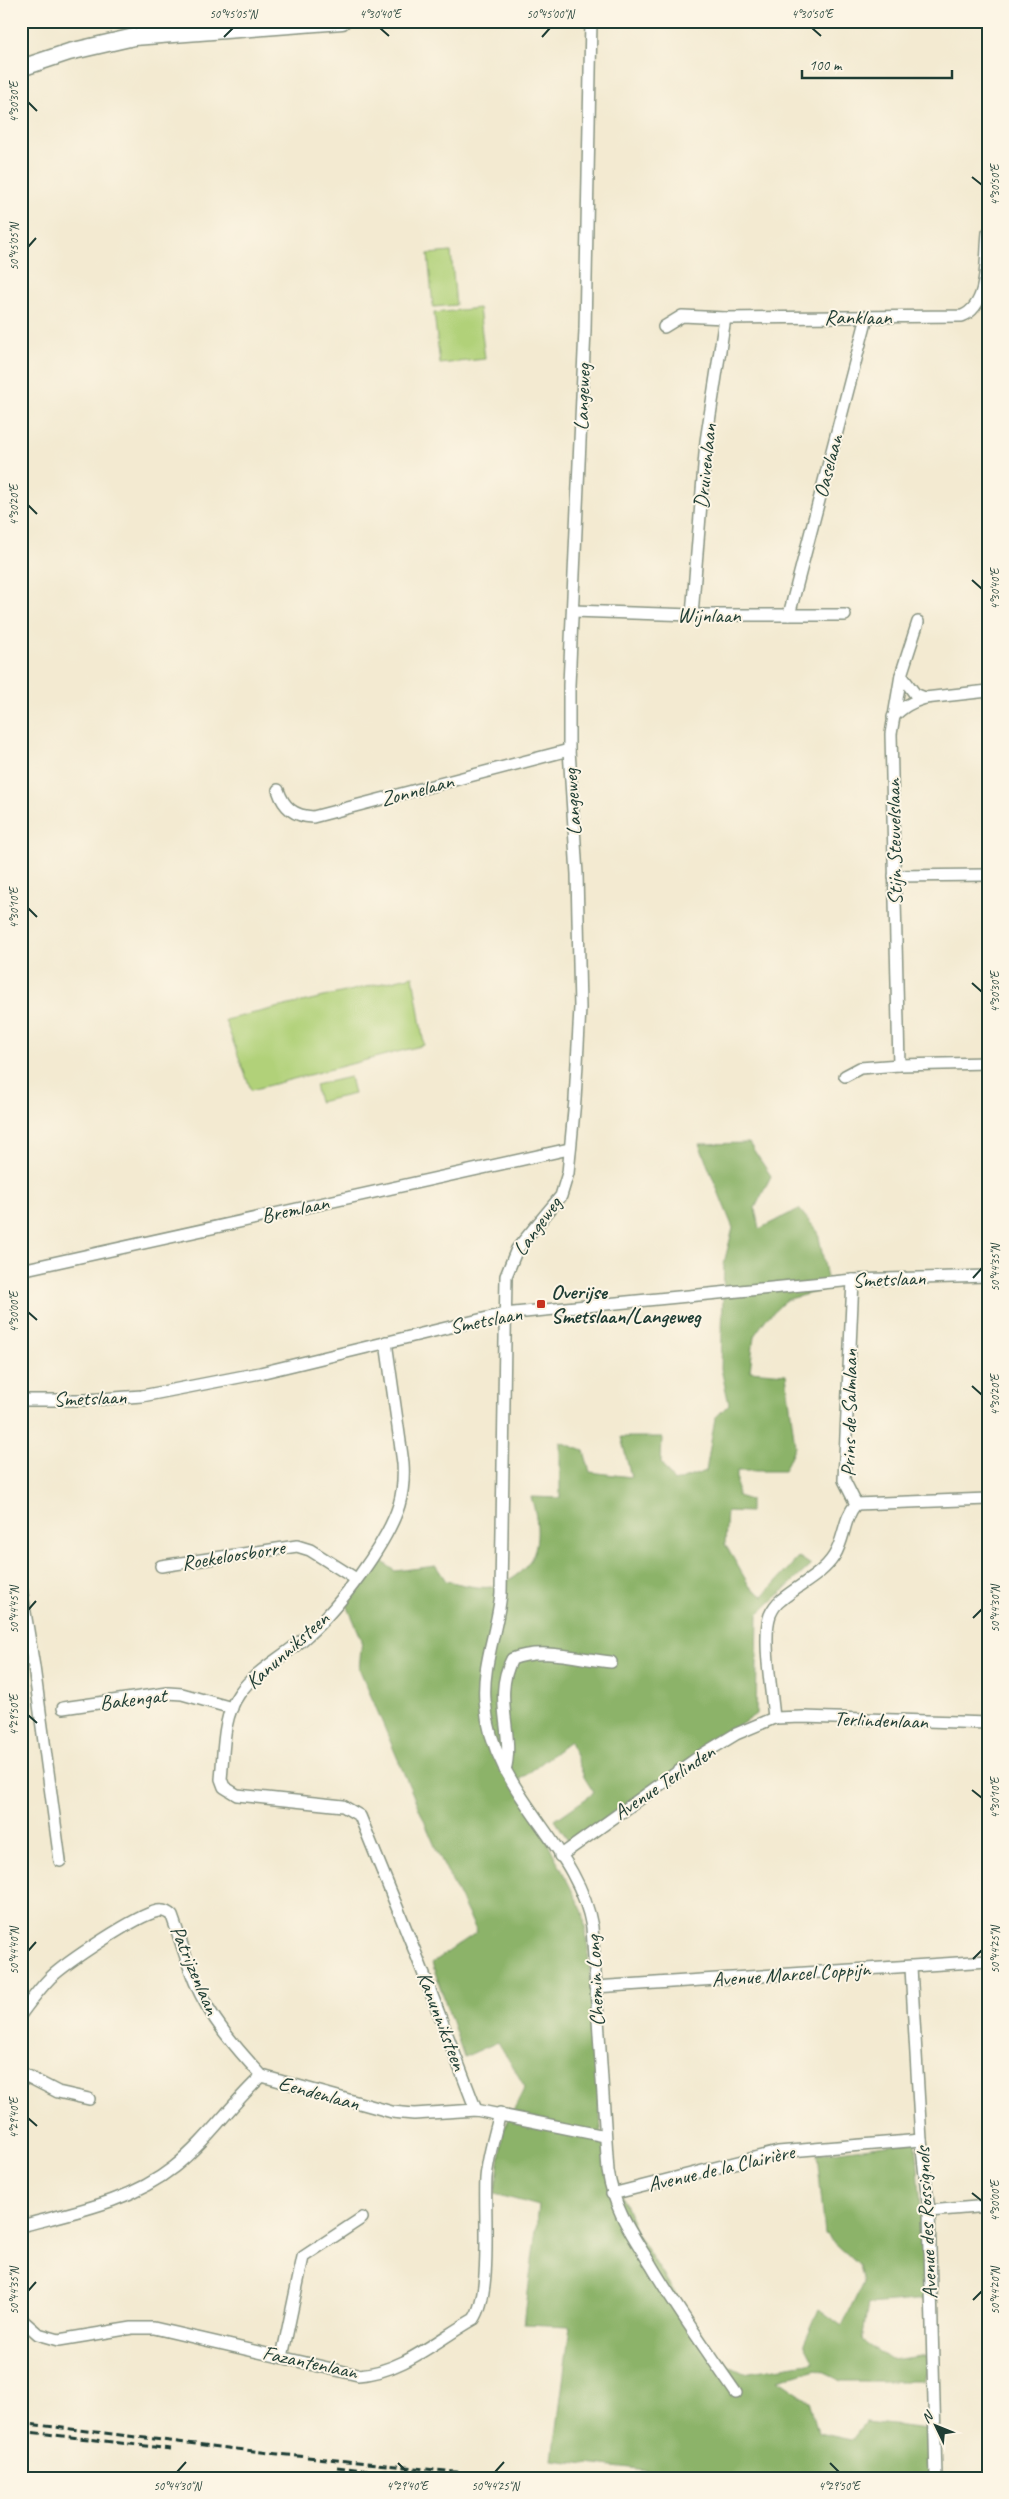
<svg xmlns="http://www.w3.org/2000/svg" width="1009" height="2499" font-family="Caveat,sans-serif">
<style>
.green{fill:#b1d179;stroke:#688756}
.forest{fill:#8cb369;stroke:#56784e}
.lines{fill:none;stroke-linecap:round;stroke-linejoin:round}
.street-casing{stroke:#899482;stroke-width:14}
.secondary-casing{stroke:#899482;stroke-width:19}
.street{stroke:#fff;stroke-width:11}
.secondary{stroke:#fff;stroke-width:16}
.rail{stroke:#1f3d34;stroke-width:3;stroke-dasharray:8 4;stroke-linecap:butt}
.ticks{fill:none;stroke:#1f3d34;stroke-width:2}
.poi-dot{fill:#c8321e;stroke:#fcf5e5;stroke-width:2}
.labels{text-anchor:middle;dominant-baseline:central;stroke-width:4;stroke-linejoin:round;paint-order:stroke}
.street-label{font-size:21px;fill:#1f3d34;stroke:#fcf5e5}
.poi-label{font-size:21px;font-weight:bold;fill:#1f3d34;stroke:#fcf5e5;text-anchor:start}
.neatline{fill:none;stroke:#1f3d34;stroke-width:2}
.ticks-label{font-size:12px;text-anchor:middle;fill:#1f3d34}
</style>
<rect width="100%" height="100%" fill="#fcf5e5"/>
<filter id="ink" filterUnits="userSpaceOnUse"><feTurbulence type="fractalNoise" baseFrequency=".02" numOctaves="2"/><feDisplacementMap in="SourceGraphic" scale="10" xChannelSelector="R" yChannelSelector="G"/><feConvolveMatrix kernelMatrix="1 2 1 2 8 2 1 2 1" color-interpolation-filters="sRGB"/></filter>
<filter id="wash" filterUnits="userSpaceOnUse"><feTurbulence type="fractalNoise" baseFrequency=".0096" numOctaves="4" result="noise"/><feDisplacementMap in="SourceGraphic" scale="20" xChannelSelector="R" yChannelSelector="G"/><feGaussianBlur stdDeviation="1.12" result="paint"/><feColorMatrix in="noise" values="0 0 0 0 0 0 0 0 0 0 0 0 0 0 0 0 0 1.4 0 .05"/><feComposite in="paint" operator="in"/></filter>
<g filter="url(#wash)">
<rect width="100%" height="100%" fill="#f3ead1"/>
<g class="green">
<path d="M 451,252 L 456,305 L 433,307 L 428,254 Z"/>
<path d="M 479,308 L 485,359 L 440,364 L 434,313 Z"/>
<path d="M 413,976 L 424,1045 L 251,1090 L 225,1020 Z"/>
<path d="M 350,1077 L 354,1094 L 319,1102 L 315,1085 Z"/>
</g>
<path class="forest" d="M 749,1143 L 771,1176 L 755,1208 L 759,1229 L 799,1209 L 818,1232 L 829,1288 L 786,1300 L 766,1319 L 754,1336 L 750,1371 L 786,1374 L 795,1446 L 784,1471 L 737,1471 L 737,1496 L 750,1500 L 750,1512 L 727,1511 L 725,1544 L 750,1587 L 763,1596 L 799,1557 L 811,1565 L 758,1614 L 756,1714 L 570,1843 L 555,1820 L 594,1793 L 584,1777 L 570,1741 L 517,1782 L 583,1912 L 588,1948 L 602,2142 L 636,2233 L 719,2361 L 744,2373 L 814,2362 L 804,2343 L 819,2309 L 842,2326 L 863,2283 L 859,2265 L 825,2234 L 817,2154 L 916,2141 L 928,2299 L 868,2304 L 862,2340 L 891,2360 L 929,2355 L 922,2381 L 842,2381 L 816,2369 L 778,2380 L 809,2401 L 818,2433 L 851,2440 L 865,2422 L 929,2429 L 930,2478 L 706,2478 L 553,2460 L 570,2326 L 524,2324 L 539,2206 L 495,2194 L 503,2131 L 525,2087 L 498,2042 L 464,2057 L 432,1963 L 477,1932 L 437,1851 L 359,1668 L 362,1640 L 347,1605 L 379,1559 L 395,1571 L 436,1566 L 446,1581 C 462,1584 476,1589 492,1587 C 498,1586 504,1582 510,1579 C 542,1562 541,1528 531,1497 L 560,1498 L 560,1442 L 584,1451 L 590,1472 L 631,1477 L 621,1437 L 662,1437 L 661,1463 L 674,1482 L 706,1471 L 715,1418 L 729,1404 L 721,1369 L 724,1263 L 733,1228 L 699,1144 Z"/>
</g>
<g filter="url(#ink)">
<g class="lines">
<defs>
<g id="street">
<path d="M 591,21 L 585,330 L 569,685 L 569,750 L 577,874 L 580,1008 L 575,1100 L 568,1173 L 561,1196 L 517,1249 L 506,1276 L 501,1593 C 498,1629 482,1664 485,1701 C 491,1794 578,1843 592,1927 L 608,2171 C 614,2209 631,2233 651,2265 C 677,2309 707,2351 736,2393"/>
<path d="M 664,327 L 682,316 L 725,318 L 962,316 C 990,305 985,259 988,233"/>
<path d="M 573,611 L 692,615 L 845,615"/>
<path d="M 692,615 L 706,441 L 725,318"/>
<path d="M 789,615 L 867,317"/>
<path d="M 901,675 L 915,694 L 925,698 L 988,691"/>
<path d="M 893,717 C 903,707 911,702 925,698"/>
<path d="M 278,790 C 284,808 294,816 313,817 L 569,750"/>
<path d="M 894,876 L 988,875"/>
<path d="M 899,1065 L 891,734 L 901,675 L 918,622"/>
<path d="M 845,1076 L 860,1068 L 899,1065 L 988,1063"/>
<path d="M 21,1270 L 569,1149"/>
<path d="M 386,1342 L 403,1463 C 404,1478 403,1491 399,1505 C 387,1544 339,1607 308,1635 C 286,1656 256,1669 239,1694 C 222,1718 224,1751 221,1779 L 224,1787 L 237,1795 L 343,1806 L 360,1816 L 416,1954 L 476,2110"/>
<path d="M 21,1400 L 86,1400 L 142,1396 L 260,1373 L 504,1314 L 853,1280 L 988,1276"/>
<path d="M 856,1504 L 988,1499"/>
<path d="M 161,1566 L 297,1546 L 310,1550 L 356,1579"/>
<path d="M 21,1588 L 34,1667 L 60,1861"/>
<path d="M 63,1708 L 168,1693 L 182,1694 L 232,1708"/>
<path d="M 774,1718 C 772,1693 762,1637 770,1615 C 772,1610 777,1603 781,1600 C 799,1585 822,1575 834,1556 C 845,1539 843,1519 856,1504 L 844,1480 L 853,1280"/>
<path d="M 505,1770 C 515,1734 492,1697 512,1659 C 541,1647 580,1659 611,1662"/>
<path d="M 560,1856 L 703,1754 L 736,1734 L 774,1718 L 803,1717 L 988,1723"/>
<path d="M 911,1968 L 921,2140 L 929,2211 L 936,2478"/>
<path d="M 595,1987 L 988,1961"/>
<path d="M 21,2014 C 30,2002 39,1989 50,1978 C 67,1962 137,1915 158,1911 C 164,1910 168,1912 172,1916 C 180,1938 186,1960 195,1982 C 210,2018 236,2048 262,2076"/>
<path d="M 21,2073 L 58,2092 L 89,2099"/>
<path d="M 612,2194 L 778,2152 L 921,2140"/>
<path d="M 929,2211 L 988,2206"/>
<path d="M 21,2226 C 74,2212 130,2202 174,2167 C 207,2141 231,2104 262,2076 L 392,2112 L 414,2114 L 476,2110 L 605,2136"/>
<path d="M 21,2319 L 38,2334 L 59,2340 L 132,2328 L 154,2328 L 358,2375 C 401,2373 437,2340 474,2319 C 492,2293 484,2213 486,2178 C 488,2156 495,2134 500,2113"/>
<path d="M 282,2357 L 303,2257 L 362,2218"/>
</g>
<path id="secondary" d="M 21,68 L 69,52 L 134,37 L 342,21"/>
</defs>
<use href="#street" class="street-casing"/>
<use href="#secondary" class="secondary-casing"/>
<use href="#street" class="street"/>
<use href="#secondary" class="secondary"/>
<g class="rail">
<path d="M 21,2423 L 278,2454 L 514,2478"/>
<path d="M 21,2431 L 171,2449"/>
<path d="M 337,2467 L 434,2478"/>
</g>
</g>
</g>
<path class="ticks" d="M 380,28 L 389,36M 812,28 L 821,36M 224,37 L 233,28M 542,37 L 550,28M 28,102 L 37,111M 972,177 L 982,185M 28,247 L 36,238M 28,505 L 37,514M 972,580 L 982,589M 28,908 L 37,917M 972,983 L 982,992M 973,1278 L 982,1268M 28,1312 L 37,1320M 972,1386 L 982,1395M 28,1610 L 36,1601M 973,1618 L 982,1609M 28,1715 L 37,1723M 972,1790 L 982,1798M 28,1951 L 36,1942M 973,1959 L 982,1950M 28,2118 L 37,2126M 972,2193 L 982,2201M 28,2291 L 36,2282M 973,2300 L 982,2291M 398,2463 L 407,2472M 830,2463 L 839,2472M 177,2472 L 186,2462M 495,2472 L 504,2462"/>
<rect class="poi-dot" x="536" y="1299" width="10" height="10" rx="2.5"/>
<g class="labels">
<g class="street-label">
<text x="858" y="317">Ranklaan</text>
<text transform="translate(582 397) rotate(-88)">Langeweg</text>
<text transform="translate(705 466) rotate(-84)">Druivenlaan</text>
<text transform="translate(828 466) rotate(-75)">Oaselaan</text>
<text x="709" y="615">Wijnlaan</text>
<text transform="translate(417 790) rotate(-15)">Zonnelaan</text>
<text transform="translate(572 802) rotate(-94)">Langeweg</text>
<text transform="translate(894 842) rotate(-91)">Stijn Steuvelslaan</text>
<text transform="translate(295 1209) rotate(-12)">Bremlaan</text>
<text transform="translate(537 1226) rotate(-54)">Langeweg</text>
<text transform="translate(889 1279) rotate(-2)">Smetslaan</text>
<text transform="translate(486 1320) rotate(-11)">Smetslaan</text>
<text transform="translate(90 1398) rotate(-2)">Smetslaan</text>
<text transform="translate(849 1413) rotate(-89)">Prins de Salmlaan</text>
<text transform="translate(233 1555) rotate(-9)">Roekeloosborre</text>
<text transform="translate(287 1650) rotate(-42)">Kanunniksteen</text>
<text transform="translate(133 1699) rotate(-7)">Bakengat</text>
<text transform="translate(881 1720) rotate(2)">Terlindenlaan</text>
<text transform="translate(664 1782) rotate(-34)">Avenue Terlinden</text>
<text transform="translate(195 1970) rotate(67)">Patrijzenlaan</text>
<text transform="translate(791 1974) rotate(-4)">Avenue Marcel Coppijn</text>
<text transform="translate(595 1981) rotate(-93)">Chemin Long</text>
<text transform="translate(442 2021) rotate(69)">Kanunniksteen</text>
<text transform="translate(319 2093) rotate(15)">Eendenlaan</text>
<text transform="translate(721 2168) rotate(-13)">Avenue de la Clairière</text>
<text transform="translate(926 2223) rotate(-93)">Avenue des Rossignols</text>
<text transform="translate(310 2362) rotate(12)">Fazantenlaan</text>
</g>
<g class="poi-label">
<text x="551" y="1292">Overijse<tspan x="551" dy="24">Smetslaan/Langeweg</tspan></text>
</g>
</g>
<rect width="1009" height="2499" fill="none" stroke="#fcf5e5" stroke-width="55"/>
<g transform="translate(936 2426) rotate(313)" stroke="#fcf5e5" stroke-width="4" paint-order="stroke">
<path d="M0-4L9 19L0 12L-9 19Z" fill="#1f3d34"/>
<text y="-8" font-size="14" font-weight="bold" text-anchor="middle" fill="#1f3d34">N</text>
</g>
<path d="M802 70v8h150v-8" fill="none" stroke="#1f3d34" stroke-width="2.5"/>
<text x="809" y="70" font-size="15" fill="#1f3d34" stroke="#fcf5e5" stroke-width="4" paint-order="stroke">100 m</text>
<rect x="28" y="28" width="954" height="2444" class="neatline"/>
<g class="ticks-label">
<text x="233" y="18">50°45'05"N</text>
<text x="380" y="18">4°30'40"E</text>
<text x="550" y="18">50°45'00"N</text>
<text x="812" y="18">4°30'50"E</text>
<text transform="translate(14 102) rotate(-90)" y="4">4°30'30"E</text>
<text transform="translate(995 185) rotate(-90)" y="4">4°30'50"E</text>
<text transform="translate(14 247) rotate(-90)" y="4">50°45'05"N</text>
<text transform="translate(14 505) rotate(-90)" y="4">4°30'20"E</text>
<text transform="translate(995 589) rotate(-90)" y="4">4°30'40"E</text>
<text transform="translate(14 908) rotate(-90)" y="4">4°30'10"E</text>
<text transform="translate(995 992) rotate(-90)" y="4">4°30'30"E</text>
<text transform="translate(995 1268) rotate(-90)" y="4">50°44'35"N</text>
<text transform="translate(14 1312) rotate(-90)" y="4">4°30'00"E</text>
<text transform="translate(995 1395) rotate(-90)" y="4">4°30'20"E</text>
<text transform="translate(995 1609) rotate(-90)" y="4">50°44'30"N</text>
<text transform="translate(14 1610) rotate(-90)" y="4">50°44'45"N</text>
<text transform="translate(14 1715) rotate(-90)" y="4">4°29'50"E</text>
<text transform="translate(995 1798) rotate(-90)" y="4">4°30'10"E</text>
<text transform="translate(995 1950) rotate(-90)" y="4">50°44'25"N</text>
<text transform="translate(14 1951) rotate(-90)" y="4">50°44'40"N</text>
<text transform="translate(14 2118) rotate(-90)" y="4">4°29'40"E</text>
<text transform="translate(995 2201) rotate(-90)" y="4">4°30'00"E</text>
<text transform="translate(995 2291) rotate(-90)" y="4">50°44'20"N</text>
<text transform="translate(14 2291) rotate(-90)" y="4">50°44'35"N</text>
<text x="177" y="2490">50°44'30"N</text>
<text x="407" y="2490">4°29'40"E</text>
<text x="495" y="2490">50°44'25"N</text>
<text x="839" y="2490">4°29'50"E</text>
</g>
</svg>
